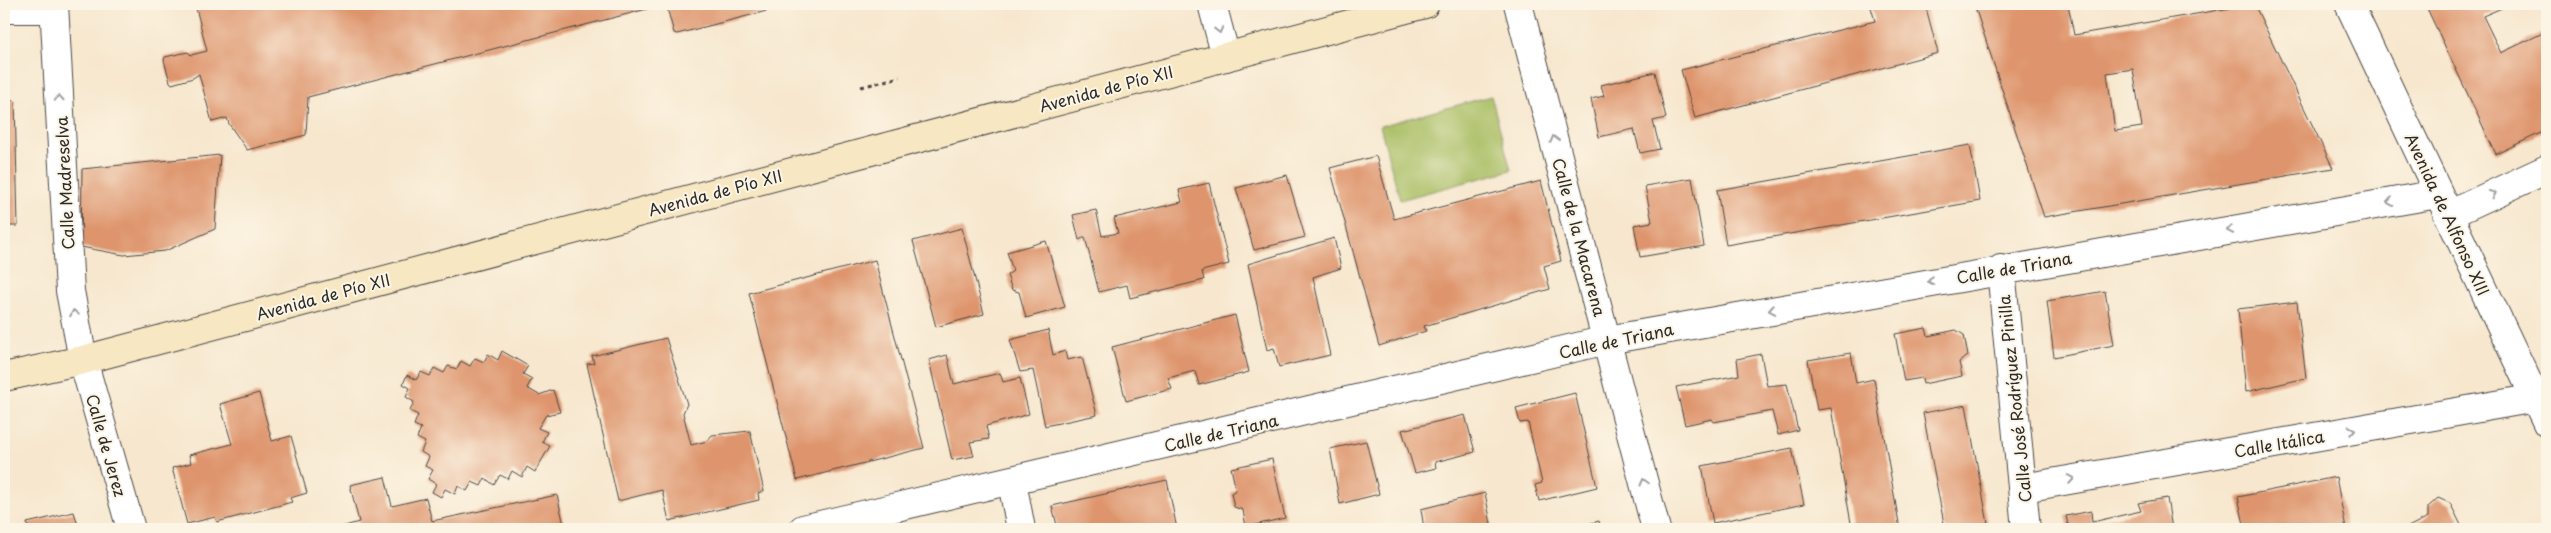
<svg xmlns="http://www.w3.org/2000/svg" width="2551" height="533" font-family="'Playpen Sans',sans-serif">
<style>
.green{fill:#a8be64;stroke:#6a7448}
.building{fill:#de956d;fill-rule:evenodd}
.lines{fill:none;stroke-linecap:round;stroke-linejoin:round}
.minor-casing{stroke:#4a4743;stroke-width:30}
.tertiary-casing{stroke:#4a4743;stroke-width:30}
.secondary-casing{stroke:#4a4743;stroke-width:30}
.path{stroke:#4a4743;stroke-width:3;stroke-dasharray:4 4;stroke-linecap:butt}
.minor{stroke:#fff;stroke-width:28}
.tertiary{stroke:#fff;stroke-width:28}
.secondary{stroke:#f7e8c3;stroke-width:28}
.oneway{stroke:#a0a0a0}
.labels{text-anchor:middle;dominant-baseline:central;stroke-width:4;stroke-linejoin:round;paint-order:stroke}
.street-label{font-size:16px;fill:#2b2b2b;stroke:#fcf5e5}
</style>
<rect width="100%" height="100%" fill="#fcf5e5"/>
<filter id="ink" filterUnits="userSpaceOnUse"><feTurbulence type="fractalNoise" baseFrequency=".02" numOctaves="2"/><feDisplacementMap in="SourceGraphic" scale="10" xChannelSelector="R" yChannelSelector="G"/><feConvolveMatrix kernelMatrix="1 2 1 2 8 2 1 2 1" color-interpolation-filters="sRGB"/></filter>
<filter id="wash" filterUnits="userSpaceOnUse"><feTurbulence type="fractalNoise" baseFrequency=".0096" numOctaves="4" result="noise"/><feDisplacementMap in="SourceGraphic" scale="20" xChannelSelector="R" yChannelSelector="G"/><feGaussianBlur stdDeviation="1.12" result="paint"/><feColorMatrix in="noise" values="0 0 0 0 0 0 0 0 0 0 0 0 0 0 0 0 0 1.4 0 .05"/><feComposite in="paint" operator="in"/></filter>
<g filter="url(#wash)">
<rect width="100%" height="100%" fill="#f7e7ce"/>
<path class="green" d="M 1491,96 L 1511,170 L 1400,200 L 1380,126 Z"/>
<g id="blocks">
<g class="building">
<path d="M 195,4 L 666,4 L 308,97 L 306,135 L 247,150 L 229,124 L 227,118 L 212,122 L 199,74 L 193,78 L 172,84 L 170,82 L 164,60 L 165,57 L 188,52 L 191,55 L 207,51 Z"/>
<path d="M 666,4 L 794,4 L 677,34 L 674,33 Z"/>
<path d="M 1870,4 L 1925,4 L 1938,53 L 1695,118 L 1681,70 L 1875,21 Z"/>
<path d="M 1974,4 L 2068,4 L 2074,35 L 2254,4 L 2333,168 L 2044,217 ZM 2133,69 L 2142,127 L 2115,131 L 2107,73 Z"/>
<path d="M 2425,4 L 2511,4 L 2483,16 L 2501,53 L 2547,31 L 2547,130 L 2496,154 Z"/>
<path d="M 1655,72 L 1666,118 L 1653,121 L 1660,149 L 1640,153 L 1634,129 L 1599,137 L 1591,99 L 1604,96 L 1601,85 Z"/>
<path d="M 4,100 L 15,101 L 18,226 L 4,226 Z"/>
<path d="M 1970,145 L 1980,201 L 1726,245 L 1717,190 Z"/>
<path d="M 220,155 L 215,229 L 165,251 L 124,255 L 81,247 L 82,169 Z"/>
<path d="M 1376,156 L 1394,219 L 1541,181 L 1561,261 L 1544,266 L 1550,289 L 1424,326 L 1426,331 L 1379,346 L 1330,168 Z"/>
<path d="M 1287,175 L 1305,237 L 1254,250 L 1236,188 Z"/>
<path d="M 1692,178 L 1704,246 L 1640,257 L 1634,225 L 1652,222 L 1645,186 Z"/>
<path d="M 1209,183 L 1229,264 L 1202,271 L 1204,280 L 1130,298 L 1127,285 L 1099,292 L 1085,237 L 1079,240 L 1073,215 L 1096,210 L 1102,236 L 1118,233 L 1114,218 L 1182,202 L 1179,190 Z"/>
<path d="M 962,228 L 984,314 L 936,327 L 913,241 Z"/>
<path d="M 1334,238 L 1341,268 L 1313,277 L 1330,355 L 1279,367 L 1274,348 L 1267,350 L 1248,264 Z"/>
<path d="M 1046,241 L 1065,307 L 1026,318 L 1019,292 L 1012,290 L 1007,275 L 1013,271 L 1007,252 Z"/>
<path d="M 875,260 L 924,448 L 797,480 L 749,293 Z"/>
<path d="M 2105,291 L 2114,345 L 2054,357 L 2047,301 Z"/>
<path d="M 2297,302 L 2306,378 L 2246,392 L 2238,309 Z"/>
<path d="M 1235,315 L 1249,372 L 1199,385 L 1195,371 L 1168,378 L 1172,389 L 1126,401 L 1112,347 Z"/>
<path d="M 1926,328 L 1928,336 L 1956,330 L 1964,335 L 1968,356 L 1959,362 L 1962,376 L 1923,384 L 1922,378 L 1904,381 L 1895,334 Z"/>
<path d="M 1048,330 L 1053,355 L 1065,351 L 1067,360 L 1082,357 L 1097,415 L 1045,426 L 1033,370 L 1020,372 L 1010,340 Z"/>
<path d="M 666,338 L 687,404 L 683,413 L 691,445 L 707,441 L 712,435 L 750,431 L 764,491 L 758,493 L 759,500 L 669,521 L 662,490 L 618,501 L 587,364 L 594,363 L 592,356 Z"/>
<path d="M 502,351 L 528,366 L 523,374 L 532,379 L 527,388 L 539,395 L 553,390 L 560,412 L 546,415 L 538,428 L 547,432 L 542,442 L 550,446 L 535,472 L 527,467 L 522,477 L 512,471 L 508,479 L 500,475 L 494,485 L 485,478 L 481,486 L 472,482 L 467,491 L 458,486 L 455,494 L 445,489 L 441,497 L 432,492 L 436,484 L 428,479 L 433,470 L 425,466 L 429,457 L 421,452 L 425,442 L 417,438 L 421,428 L 414,425 L 418,415 L 410,411 L 414,402 L 406,397 L 410,388 L 403,384 L 407,375 L 416,380 L 421,372 L 430,376 L 434,368 L 444,373 L 448,366 L 457,369 L 461,361 L 470,366 L 475,358 L 484,362 L 488,354 L 498,360 Z"/>
<path d="M 1851,353 L 1856,383 L 1874,379 L 1900,529 L 1852,529 L 1831,408 L 1817,410 L 1808,360 Z"/>
<path d="M 1761,354 L 1767,386 L 1787,384 L 1798,430 L 1778,435 L 1772,411 L 1714,422 L 1712,419 L 1685,425 L 1676,387 L 1739,375 L 1737,359 Z"/>
<path d="M 947,355 L 954,384 L 1000,373 L 1003,382 L 1020,378 L 1029,414 L 986,426 L 989,439 L 970,442 L 974,456 L 952,460 L 929,360 Z"/>
<path d="M 259,393 L 272,441 L 291,436 L 307,493 L 290,498 L 292,502 L 217,522 L 215,517 L 187,524 L 172,468 L 191,463 L 189,455 L 232,444 L 220,404 Z"/>
<path d="M 1575,393 L 1597,487 L 1539,501 L 1535,485 L 1542,483 L 1528,422 L 1520,423 L 1516,408 Z"/>
<path d="M 1966,405 L 1989,529 L 1945,529 L 1923,413 Z"/>
<path d="M 1465,415 L 1475,452 L 1435,462 L 1436,468 L 1415,473 L 1402,430 Z"/>
<path d="M 1366,441 L 1379,494 L 1340,504 L 1330,449 Z"/>
<path d="M 1792,448 L 1804,504 L 1713,523 L 1702,466 Z"/>
<path d="M 1272,459 L 1285,518 L 1246,527 L 1243,510 L 1234,507 L 1231,493 L 1236,490 L 1231,468 Z"/>
<path d="M 385,477 L 392,506 L 426,498 L 432,521 L 557,495 L 565,529 L 334,529 L 359,522 L 350,485 Z"/>
<path d="M 2336,477 L 2346,529 L 2245,529 L 2238,497 Z"/>
<path d="M 1167,480 L 1177,529 L 1058,529 L 1052,506 Z"/>
<path d="M 1485,493 L 1492,529 L 1424,529 L 1421,509 Z"/>
<path d="M 2167,498 L 2172,529 L 2069,529 L 2066,516 L 2091,511 L 2092,522 L 2141,511 L 2138,503 Z"/>
<path d="M 2438,498 L 2450,503 L 2463,529 L 2404,529 L 2428,517 L 2428,507 Z"/>
<path d="M 74,512 L 79,529 L 24,529 L 28,528 L 27,523 Z"/>
<path d="M 1599,521 L 1601,529 L 1568,529 Z"/>
</g>
</g>
</g>
<g filter="url(#ink)">
<use href="#blocks" fill-opacity="0" stroke="#4a4743" stroke-width="1"/>
<g class="lines">
<defs>
<g id="minor">
<path d="M 54,4 L 70,291 L 83,360 L 131,529"/>
<path d="M 1212,4 L 1226,57"/>
<path d="M 1518,4 L 1656,529"/>
<path d="M 4,9 L 54,9"/>
<path d="M 2448,215 L 2547,169"/>
<path d="M 2001,269 L 2026,529"/>
<path d="M 1012,482 L 1021,529"/>
<path d="M 2023,488 L 2536,398"/>
<path d="M 803,529 L 1607,340 L 2438,194"/>
</g>
<path id="tertiary" d="M 2349,4 L 2547,423"/>
<path id="secondary" d="M 4,377 L 83,360 L 1425,4"/>
</defs>
<use href="#minor" class="minor-casing"/>
<use href="#tertiary" class="tertiary-casing"/>
<use href="#secondary" class="secondary-casing"/>
<path class="path" d="M 861,87 L 900,77"/>
<use href="#minor" class="minor"/>
<use href="#tertiary" class="tertiary"/>
<use href="#secondary" class="secondary"/>
</g>
<defs><path id="oneway-chevron" d="M-2-3.5L2.5 0L-2 3.5" fill="none" stroke-width="1.6" stroke-linecap="round" stroke-linejoin="round" transform="scale(1.25)"/></defs>
<g class="oneway">
<use href="#oneway-chevron" transform="translate(1219 30) rotate(76)"/>
<use href="#oneway-chevron" transform="translate(59 98) rotate(-93)"/>
<use href="#oneway-chevron" transform="translate(1554 139) rotate(-105)"/>
<use href="#oneway-chevron" transform="translate(2493 194) rotate(-25)"/>
<use href="#oneway-chevron" transform="translate(2390 202) rotate(170)"/>
<use href="#oneway-chevron" transform="translate(2230 230) rotate(170)"/>
<use href="#oneway-chevron" transform="translate(1931 281) rotate(170)"/>
<use href="#oneway-chevron" transform="translate(1772 310) rotate(170)"/>
<use href="#oneway-chevron" transform="translate(74 313) rotate(-101)"/>
<use href="#oneway-chevron" transform="translate(2352 430) rotate(-10)"/>
<use href="#oneway-chevron" transform="translate(2071 479) rotate(-10)"/>
<use href="#oneway-chevron" transform="translate(1644 482) rotate(-105)"/>
</g>
</g>
<g class="labels">
<g class="street-label">
<text transform="translate(1106 88) rotate(-15)">Avenida de Pío XII</text>
<text transform="translate(64 183) rotate(-93)">Calle Madreselva</text>
<text transform="translate(715 192) rotate(-15)">Avenida de Pío XII</text>
<text transform="translate(2448 214) rotate(65)">Avenida de Alfonso XIII</text>
<text transform="translate(1580 237) rotate(75)">Calle de la Macarena</text>
<text transform="translate(2014 267) rotate(-10)">Calle de Triana</text>
<text transform="translate(323 296) rotate(-15)">Avenida de Pío XII</text>
<text transform="translate(1616 340) rotate(-12)">Calle de Triana</text>
<text transform="translate(2014 399) rotate(-96)">Calle José Rodríguez Pinilla</text>
<text transform="translate(1221 432) rotate(-13)">Calle de Triana</text>
<text transform="translate(2279 443) rotate(-10)">Calle Itálica</text>
<text transform="translate(107 445) rotate(74)">Calle de Jerez</text>
</g>
</g>
<rect width="2551" height="533" fill="none" stroke="#fcf5e5" stroke-width="20"/>
</svg>
